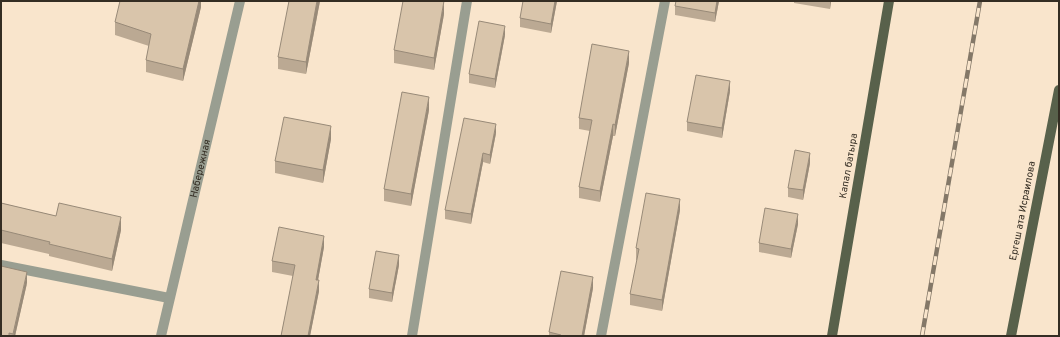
<svg xmlns="http://www.w3.org/2000/svg" width="1060" height="337" font-family="Overpass,sans-serif">
<style>
.lines{fill:none;stroke-linecap:round;stroke-linejoin:round}
.minor{stroke:#999e91;stroke-width:10}
.major{stroke:#58614b;stroke-width:10}
.rail-casing{stroke:#847868;stroke-width:4.5}
.rail{stroke:#f9e5cc;stroke-width:3;stroke-dasharray:9;stroke-linecap:butt}
.wall{fill:#bba993}
.shaded-wall{fill:#988a78}
.building{fill:#d9c5ab;stroke:#988a78}
.labels{text-anchor:middle;dominant-baseline:central;stroke-width:3;stroke-linejoin:round;paint-order:stroke}
.street-label{font-size:10px;fill:#342d23;stroke:#f9e5cc}
</style>
<rect width="100%" height="100%" fill="#f9e5cc"/>
<g class="lines">
<g class="minor">
<path d="M 1,265 L 169,298"/>
<path id="s1" d="M 161,336 L 240,1"/>
<path d="M 412,336 L 467,1"/>
<path d="M 601,336 L 665,1"/>
</g>
<g class="major">
<path d="M 832,336 L 889,1"/>
<path d="M 1011,336 L 1059,90"/>
</g>
<defs>
<path id="rail" d="M 922,336 L 980,1"/>
</defs>
<use href="#rail" class="rail-casing"/>
<use href="#rail" class="rail"/>
</g>
<g class="wall">
<path d="M 201,1 L 201,7 L 183,81 L 146,72 L 146,60 L 149,46 L 115,35 L 115,22 Z"/>
<path d="M 320,1 L 306,74 L 278,69 L 278,57 Z"/>
<path d="M 557,1 L 551,33 L 520,27 L 520,18 Z"/>
<path d="M 676,1 L 719,1 L 715,22 L 675,15 L 675,6 Z"/>
<path d="M 794,1 L 831,1 L 830,9 L 794,3 Z"/>
<path d="M 444,14 L 434,70 L 394,63 L 394,50 Z"/>
<path d="M 505,35 L 495,88 L 469,83 L 469,74 Z"/>
<path d="M 629,63 L 615,136 L 613,136 L 600,202 L 579,198 L 579,187 L 590,131 L 579,129 L 579,118 Z"/>
<path d="M 730,91 L 722,138 L 687,131 L 687,122 Z"/>
<path d="M 429,110 L 411,206 L 384,201 L 384,189 Z"/>
<path d="M 496,133 L 490,164 L 483,162 L 471,224 L 445,219 L 445,210 Z"/>
<path d="M 331,139 L 323,183 L 275,173 L 275,161 Z"/>
<path d="M 810,163 L 803,200 L 788,197 L 788,188 Z"/>
<path d="M 1,203 L 56,216 L 121,230 L 112,271 L 49,256 L 49,254 L 1,243 Z"/>
<path d="M 680,210 L 662,311 L 630,305 L 630,294 L 637,260 L 636,260 L 636,248 Z"/>
<path d="M 798,224 L 791,258 L 759,252 L 759,243 Z"/>
<path d="M 324,247 L 318,280 L 319,291 L 310,336 L 281,336 L 293,276 L 272,272 L 272,261 Z"/>
<path d="M 399,265 L 392,302 L 369,298 L 369,289 Z"/>
<path d="M 27,283 L 15,336 L 1,336 Z"/>
<path d="M 593,288 L 584,336 L 549,336 L 549,332 Z"/>
</g>
<g class="shaded-wall">
<path d="M 199,1 L 201,1 L 201,7 L 183,81 L 183,69 Z"/>
<path d="M 317,1 L 320,1 L 306,74 L 306,62 Z"/>
<path d="M 444,1 L 444,14 L 434,70 L 434,58 Z"/>
<path d="M 555,1 L 557,1 L 551,33 L 551,24 Z"/>
<path d="M 717,1 L 719,1 L 715,22 L 715,13 Z"/>
<path d="M 830,1 L 831,1 L 830,9 Z"/>
<path d="M 505,26 L 505,35 L 495,88 L 495,79 Z"/>
<path d="M 629,51 L 629,63 L 615,136 L 615,125 Z"/>
<path d="M 730,81 L 730,91 L 722,138 L 722,128 Z"/>
<path d="M 429,97 L 429,110 L 411,206 L 411,194 Z"/>
<path d="M 496,124 L 496,133 L 490,164 L 490,155 Z"/>
<path d="M 613,124 L 613,136 L 600,202 L 600,191 Z"/>
<path d="M 331,126 L 331,139 L 323,183 L 323,170 Z"/>
<path d="M 483,153 L 483,162 L 471,224 L 471,214 Z"/>
<path d="M 810,153 L 810,163 L 803,200 L 803,190 Z"/>
<path d="M 680,199 L 680,210 L 662,311 L 662,300 Z"/>
<path d="M 798,214 L 798,224 L 791,258 L 791,249 Z"/>
<path d="M 121,217 L 121,230 L 112,271 L 112,259 Z"/>
<path d="M 324,236 L 324,247 L 316,291 L 316,280 Z"/>
<path d="M 399,255 L 399,265 L 392,302 L 392,293 Z"/>
<path d="M 27,272 L 27,283 L 15,336 L 13,336 Z"/>
<path d="M 593,277 L 593,288 L 584,336 L 582,336 Z"/>
<path d="M 319,280 L 319,291 L 310,336 L 308,336 Z"/>
</g>
<g class="building">
<path d="M 120,1 L 199,1 L 183,69 L 146,60 L 151,34 L 115,22 Z"/>
<path d="M 289,1 L 317,1 L 306,62 L 278,57 Z"/>
<path d="M 403,1 L 444,1 L 434,58 L 394,50 Z"/>
<path d="M 523,1 L 555,1 L 551,24 L 520,18 Z"/>
<path d="M 676,1 L 717,1 L 715,13 L 675,6 Z"/>
<path d="M 479,21 L 505,26 L 495,79 L 469,74 Z"/>
<path d="M 592,44 L 629,51 L 615,125 L 613,124 L 600,191 L 579,187 L 592,120 L 579,118 Z"/>
<path d="M 696,75 L 730,81 L 722,128 L 687,122 Z"/>
<path d="M 402,92 L 429,97 L 411,194 L 384,189 Z"/>
<path d="M 284,117 L 331,126 L 323,170 L 275,161 Z"/>
<path d="M 464,118 L 496,124 L 490,155 L 483,153 L 471,214 L 445,210 Z"/>
<path d="M 795,150 L 810,153 L 803,190 L 788,188 Z"/>
<path d="M 646,193 L 680,199 L 662,300 L 630,294 L 639,249 L 636,248 Z"/>
<path d="M 1,203 L 56,216 L 59,203 L 121,217 L 112,259 L 49,244 L 50,242 L 1,230 Z"/>
<path d="M 765,208 L 798,214 L 791,249 L 759,243 Z"/>
<path d="M 279,227 L 324,236 L 316,280 L 319,280 L 308,336 L 281,336 L 295,265 L 272,261 Z"/>
<path d="M 376,251 L 399,255 L 392,293 L 369,289 Z"/>
<path d="M 1,266 L 27,272 L 13,334 L 9,333 L 9,336 L 1,336 Z"/>
<path d="M 561,271 L 593,277 L 582,336 L 561,336 L 561,335 L 549,332 Z"/>
</g>
<g class="labels">
<g class="street-label">
<text transform="translate(849 166) rotate(-80)">Капал батыра</text>
<text stroke="none"><textPath href="#s1" startOffset="172">Набережная</textPath></text>
<text transform="translate(1023 211) rotate(-79)">Ергеш ата Исраилова</text>
</g>
</g>
<rect width="1060" height="337" fill="none" stroke="#342d23" stroke-width="4"/>
</svg>
